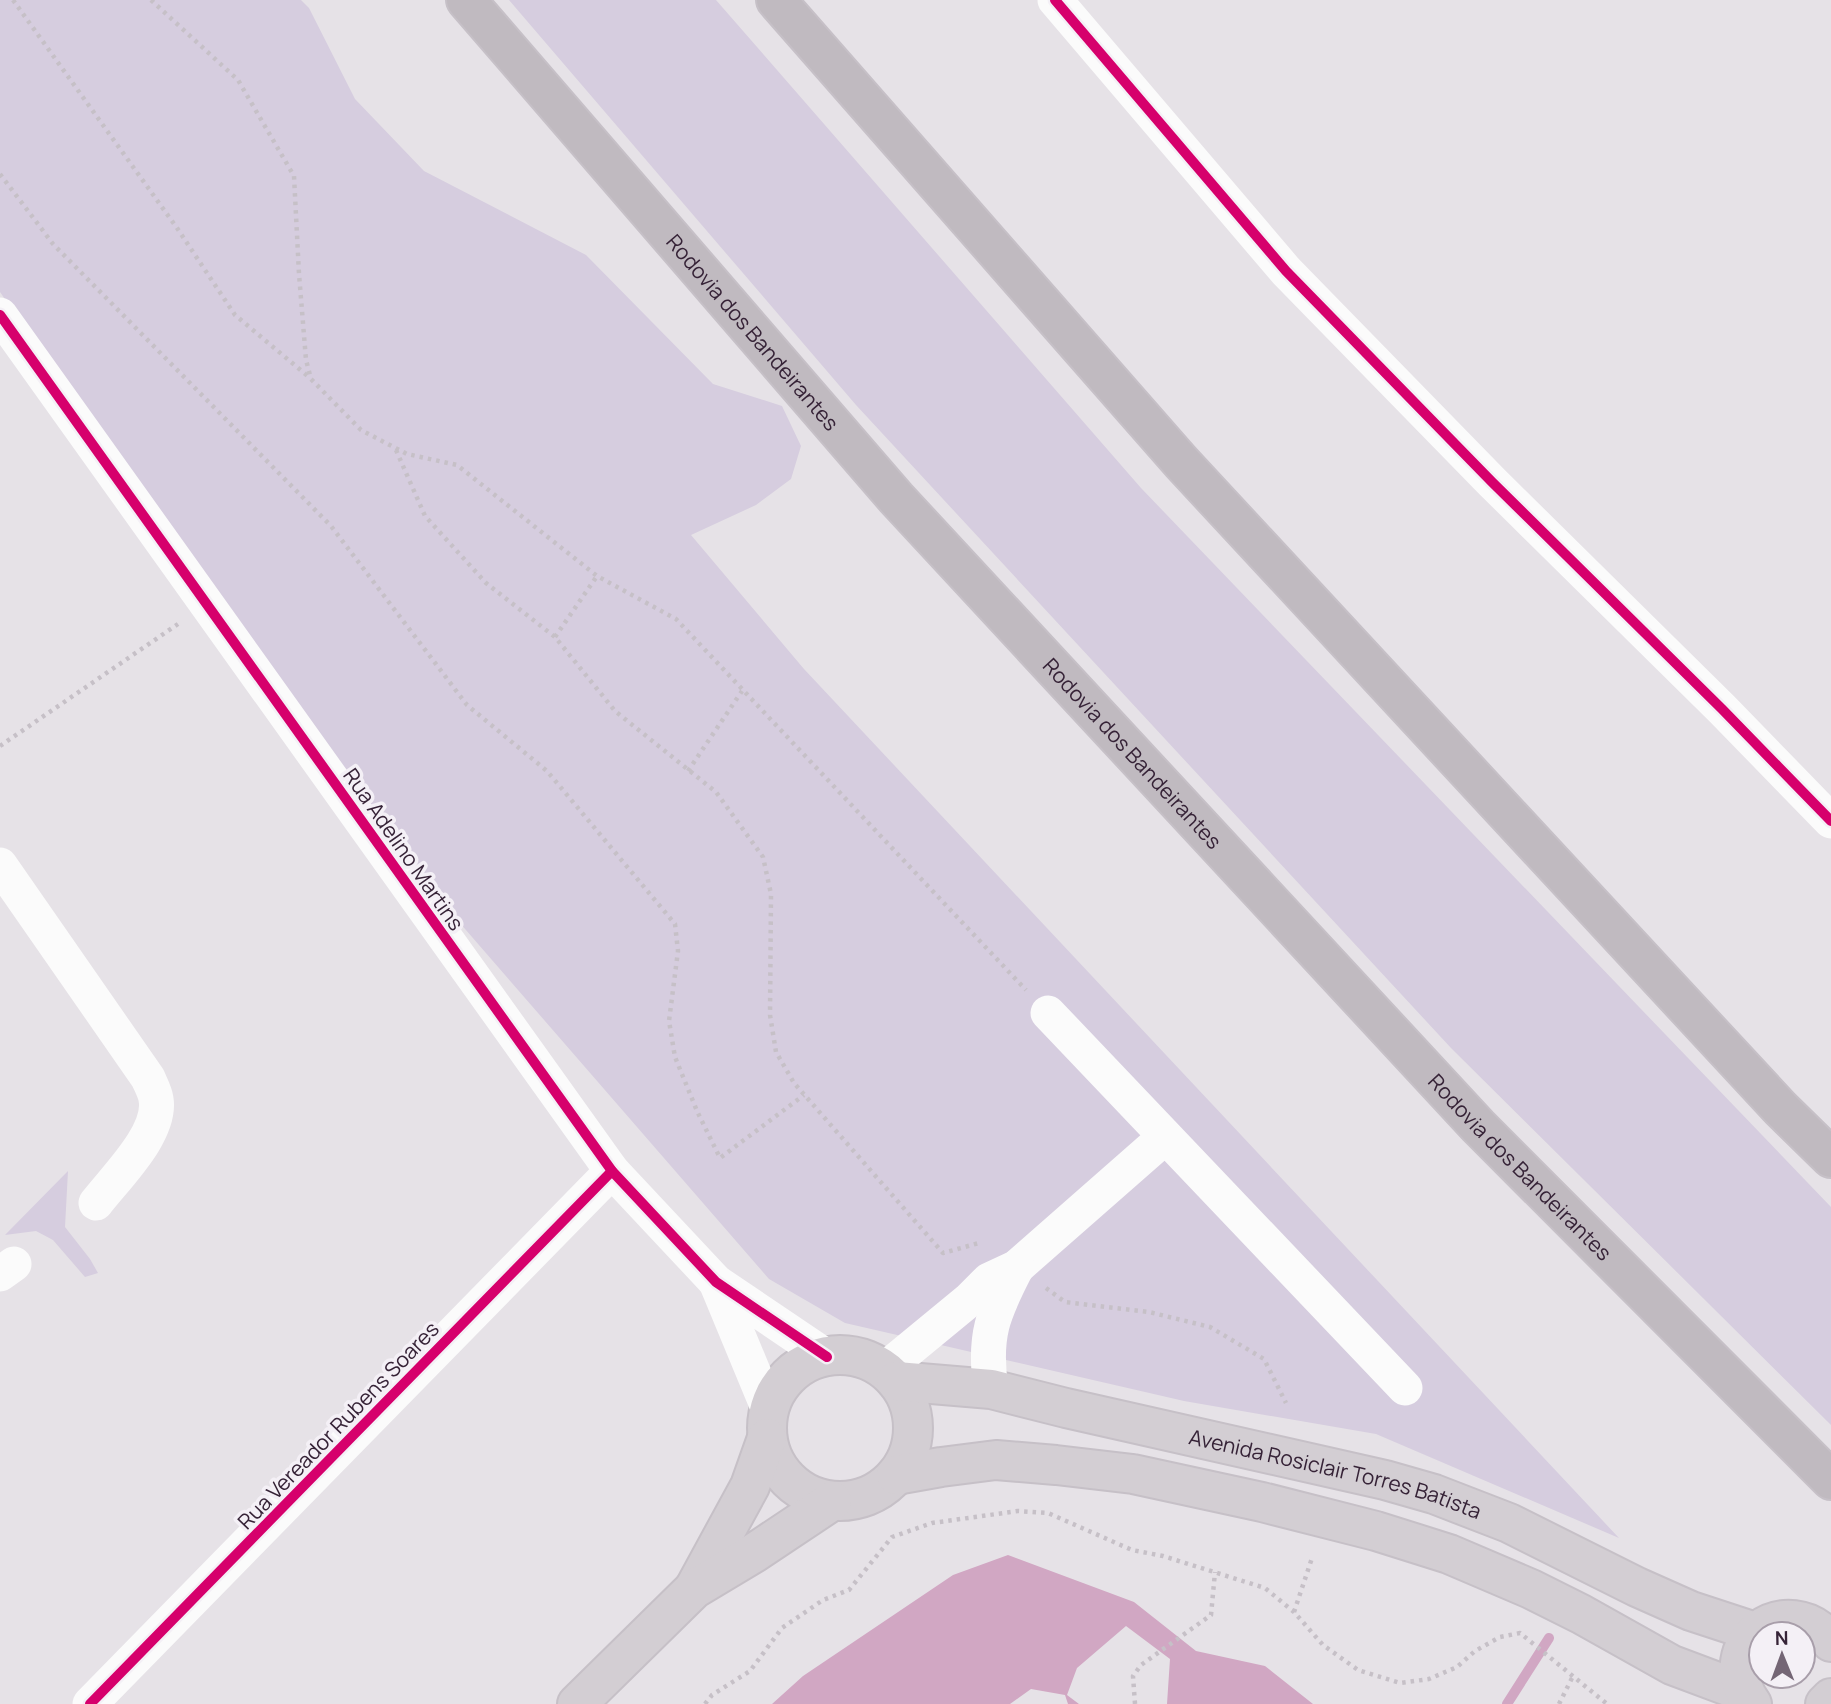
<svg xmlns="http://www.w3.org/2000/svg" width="1831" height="1704" font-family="Manrope,sans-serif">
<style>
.green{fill:#d6cddf}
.water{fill:#d1a7c3}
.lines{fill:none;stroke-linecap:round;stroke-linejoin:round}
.stream{stroke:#d1a7c3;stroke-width:10}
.major-casing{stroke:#c6c0c7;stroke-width:42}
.highway-casing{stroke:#c6c0c7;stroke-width:42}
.path{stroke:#c6c0c7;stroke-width:4.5;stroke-dasharray:3.5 5;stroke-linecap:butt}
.minor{stroke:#fbfbfb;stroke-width:35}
.major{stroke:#d3ced3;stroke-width:38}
.highway{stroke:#c0bac0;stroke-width:38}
.cycleway-casing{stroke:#f4f0f6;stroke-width:15}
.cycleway{stroke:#d6006c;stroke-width:10}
.labels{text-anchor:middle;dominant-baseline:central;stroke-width:7;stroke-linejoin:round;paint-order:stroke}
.street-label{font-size:21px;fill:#362337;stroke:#f4f0f6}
</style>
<rect width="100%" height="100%" fill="#e6e2e7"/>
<g class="green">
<path d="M 0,0 L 301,0 L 309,8 L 355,99 L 424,171 L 586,255 L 713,384 L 782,406 L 801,446 L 791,479 L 756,505 L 691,535 L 804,669 L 1619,1538 L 1376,1434 L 1184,1401 L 845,1323 L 769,1279 L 426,884 L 144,499 L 0,292 Z"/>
<path d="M 509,0 L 716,0 L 1141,488 L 1831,1207 L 1831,1425 L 1451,1048 L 856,405 Z"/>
<path d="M 68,1171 L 65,1227 L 90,1259 L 98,1273 L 85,1277 L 53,1240 L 36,1231 L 5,1235 Z"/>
</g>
<path class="water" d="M 1008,1555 L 1134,1602 L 1196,1651 L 1265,1666 L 1313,1704 L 1167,1704 L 1170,1659 L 1126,1626 L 1077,1668 L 1067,1695 L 1079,1704 L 1068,1704 L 1065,1695 L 1031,1689 L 1010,1704 L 772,1704 L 803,1676 L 953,1575 Z"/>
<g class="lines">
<path class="stream" d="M 1507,1704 L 1549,1638"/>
<defs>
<g id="major">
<circle cx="840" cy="1428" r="73"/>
<path id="s1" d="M 896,1381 L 991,1389 L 1066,1408 L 1385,1480 L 1434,1494 L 1509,1523 L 1637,1587 L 1691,1611 L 1755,1632"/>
<path d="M 896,1475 L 941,1467 L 996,1460 L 1056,1465 L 1133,1474 L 1262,1502 L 1376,1531 L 1449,1554 L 1531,1589 L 1581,1614 L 1672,1665 L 1744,1692"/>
<path d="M 695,1587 L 750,1486 L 767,1438"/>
<path d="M 577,1704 L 694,1589 L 754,1553 L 832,1501"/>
<path d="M 1752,1704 C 1709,1644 1788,1587 1831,1642"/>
<path d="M 1825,1704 L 1831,1698"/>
</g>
<g id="highway">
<path id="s2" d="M 466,0 L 896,498 L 1478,1126 L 1831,1480"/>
<path d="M 776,0 L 1181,462 L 1780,1108 L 1831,1158"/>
</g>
</defs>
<use href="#major" class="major-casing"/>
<use href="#highway" class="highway-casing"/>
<g class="path">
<path d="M 13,0 L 177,228 L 235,315 L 310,378"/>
<path d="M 151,0 L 238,80 L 294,176 L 299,274 L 306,360 L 311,379 L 361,430 L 407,454 L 457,465 L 597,576 L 676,619 L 1026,990"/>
<path d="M 0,174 L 53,244 L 331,526 L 467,705 L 547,771 L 675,924 L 678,951 L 669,1021 L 675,1057 L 697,1111 L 720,1158 L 804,1095"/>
<path d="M 396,450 L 425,516 L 486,583 L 555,637 L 615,711 L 716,792 L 763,857 L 771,894 L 770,1015 L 776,1052 L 794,1083 L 943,1253 L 979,1243"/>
<path d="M 555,637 L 597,576"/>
<path d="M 0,746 L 178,624"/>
<path d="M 688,771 L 742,691"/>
<path d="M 1046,1288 L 1065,1302 L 1149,1312 L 1210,1327 L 1264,1359 L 1286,1403"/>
<path d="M 1294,1612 L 1312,1558"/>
<path d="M 705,1704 L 712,1695 L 750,1671 L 782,1628 L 823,1600 L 849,1590 L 892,1537 L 932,1523 L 1018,1511 L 1048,1513 L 1132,1550 L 1163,1556 L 1265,1588 L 1294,1612 L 1323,1645 L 1358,1670 L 1400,1683 L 1429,1679 L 1457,1667 L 1475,1651 L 1500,1637 L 1520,1633 L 1607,1704"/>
<path d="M 1135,1704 L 1133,1676 L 1141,1665 L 1211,1615 L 1215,1572"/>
<path d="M 1559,1704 L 1573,1676"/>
</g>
<g class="minor">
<path d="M 1055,0 L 1286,271 L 1492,482 L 1722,709 L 1831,821"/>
<path d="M 0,315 L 612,1171 L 716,1282 L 827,1357"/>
<path d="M 0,865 L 148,1078 C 151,1085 155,1092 156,1099 C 162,1133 116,1177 96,1203"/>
<path d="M 1048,1013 L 1405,1388"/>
<path d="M 0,1274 L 14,1264"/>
<path d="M 716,1282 L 769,1410"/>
<path d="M 884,1370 L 969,1300 L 989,1280 L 1017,1267 L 1165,1137"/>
<path d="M 991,1389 C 983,1336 993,1313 1017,1267"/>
<path d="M 90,1704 L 612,1171"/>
</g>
<use href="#major" class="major"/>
<use href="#highway" class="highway"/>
<defs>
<g id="cycleway">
<path d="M 1055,0 L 1286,271 L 1492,482 L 1722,709 L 1831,821"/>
<path d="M 0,315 L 612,1171 L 716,1282 L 827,1357"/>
<path d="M 90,1704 L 612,1171"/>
</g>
</defs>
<use href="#cycleway" class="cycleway-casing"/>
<use href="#cycleway" class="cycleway"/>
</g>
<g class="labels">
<g class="street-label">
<text stroke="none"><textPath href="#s2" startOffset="439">Rodovia dos Bandeirantes</textPath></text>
<text stroke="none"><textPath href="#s2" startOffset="1006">Rodovia dos Bandeirantes</textPath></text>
<text transform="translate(404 849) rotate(55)">Rua Adelino Martins</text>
<text stroke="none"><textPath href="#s2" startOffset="1573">Rodovia dos Bandeirantes</textPath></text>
<text transform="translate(338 1425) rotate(-46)">Rua Vereador Rubens Soares</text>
<text stroke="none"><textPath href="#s1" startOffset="450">Avenida Rosiclair Torres Batista</textPath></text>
</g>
</g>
<g transform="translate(1782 1655) rotate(359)"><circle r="33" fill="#f4f0f6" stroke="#a89eaa" stroke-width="2"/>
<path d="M0-5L12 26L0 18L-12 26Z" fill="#746675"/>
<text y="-10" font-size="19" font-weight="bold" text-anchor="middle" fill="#362337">N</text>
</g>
</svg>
